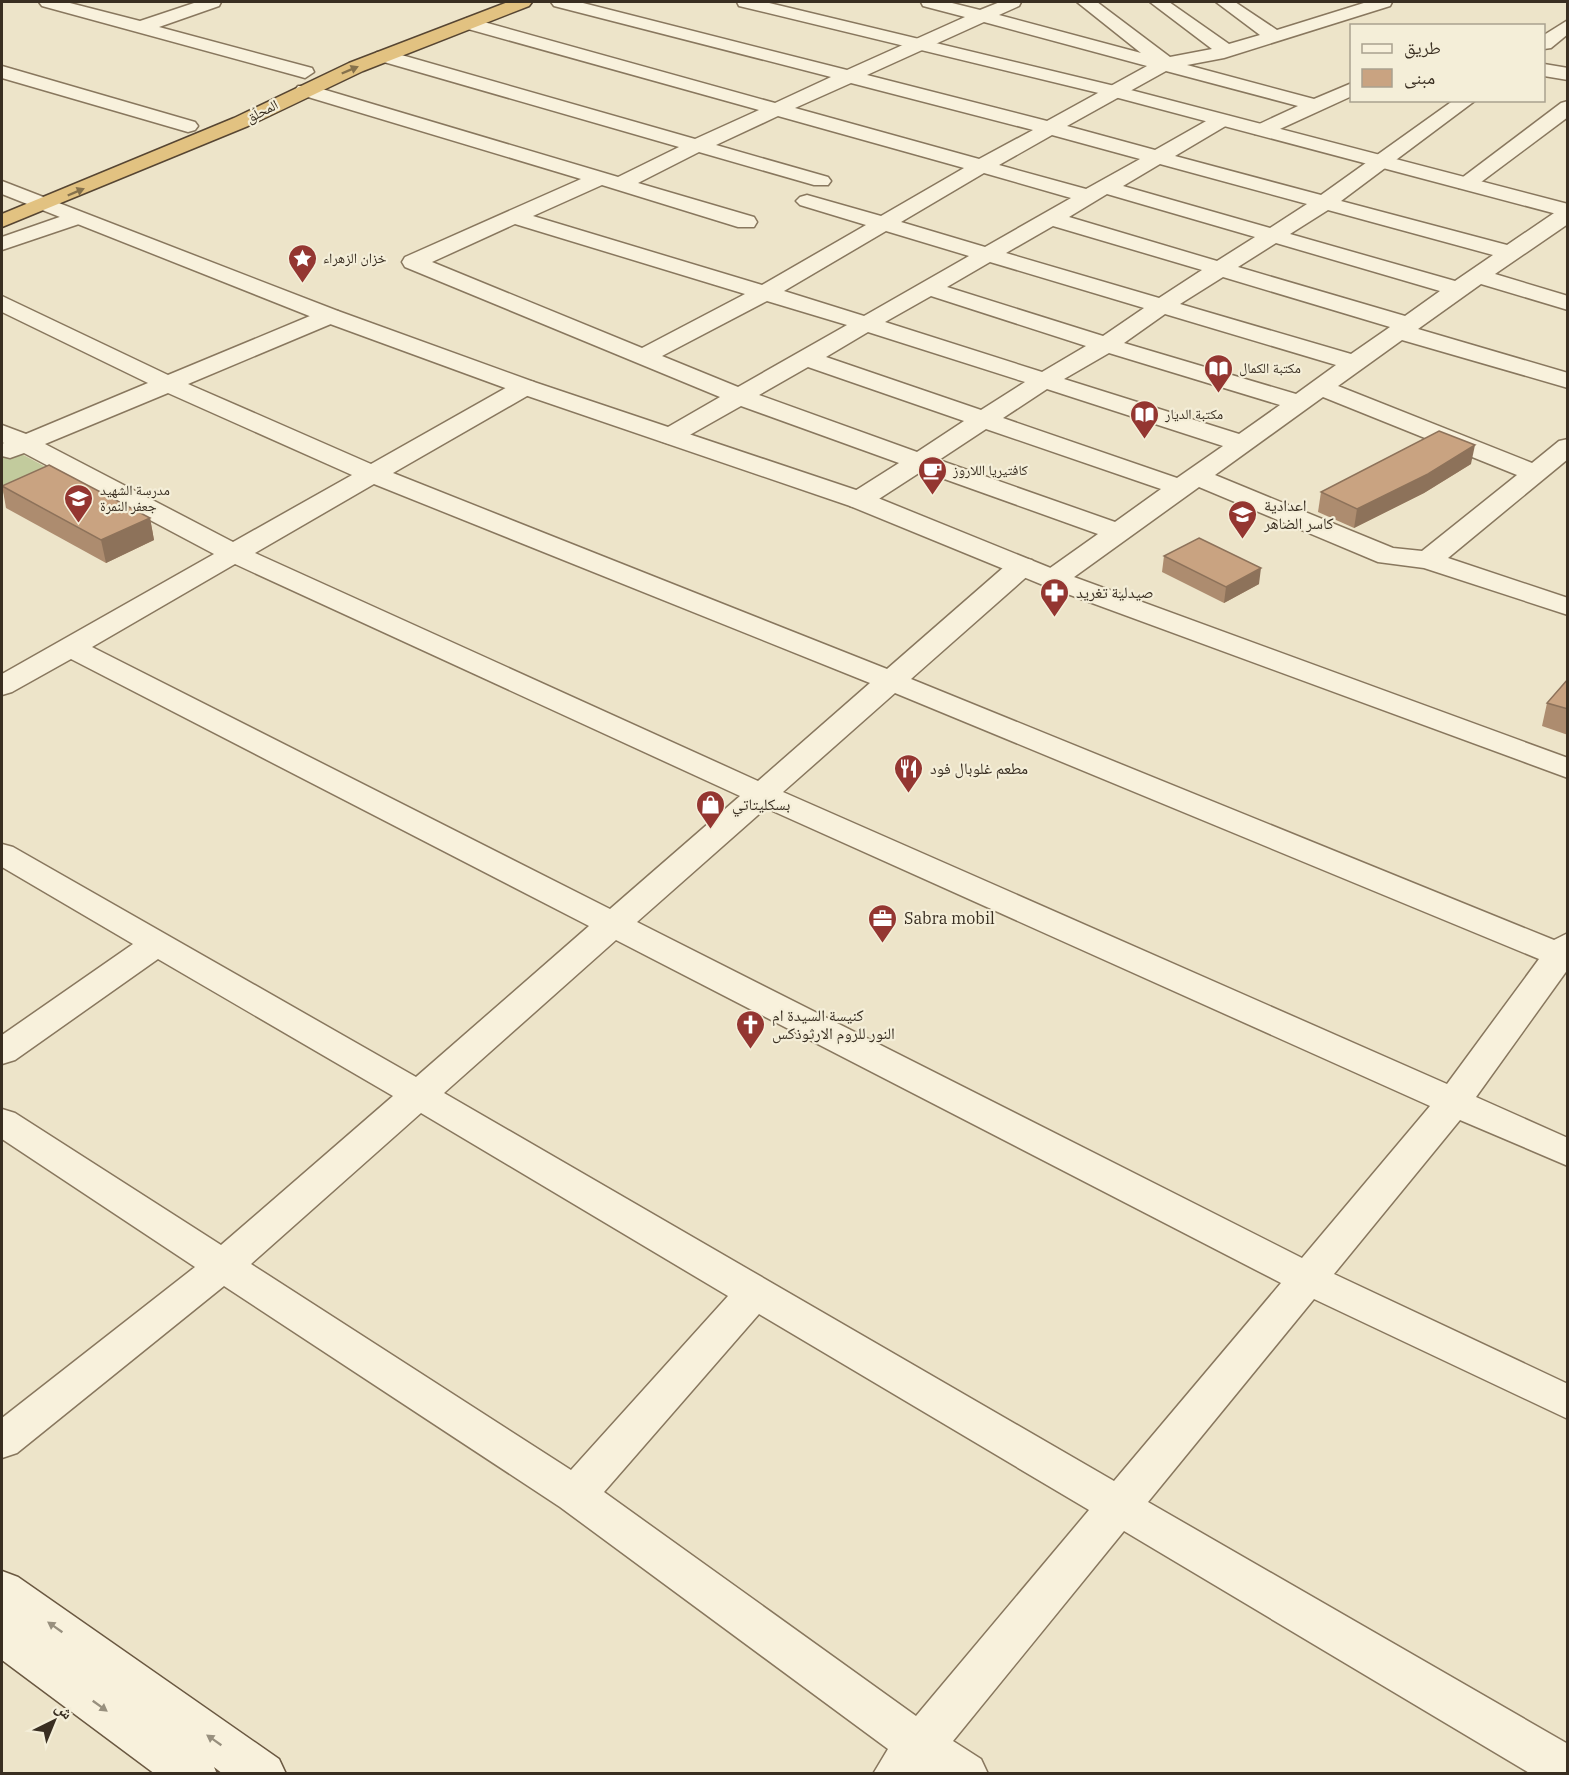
<svg xmlns="http://www.w3.org/2000/svg" width="1569" height="1775" font-family="'IBM Plex Serif','Noto Naskh Arabic',serif">
<style>
.green{fill:#c2cb9d}
.lines{fill:none;stroke-linecap:round;stroke-linejoin:round}
.minor-casing{stroke:#88775e;stroke-width:3}
.tertiary-casing{stroke:#88775e;stroke-width:3}
.secondary-casing{stroke:#6a5841;stroke-width:3}
.trunk-casing{stroke:#564532;stroke-width:3}
.minor{fill:#f8f1dc;fill-rule:evenodd}
.tertiary{fill:#f8f1dc;fill-rule:evenodd}
.secondary{fill:#f8f1dc;fill-rule:evenodd}
.trunk{fill:#e2c281;fill-rule:evenodd}
.wall{fill:#ad8c6f}
.shaded-wall{fill:#8d725a}
.building{fill:#c9a381;stroke:#8d725a;stroke-width:1.5}
.oneway{fill:#85714c}
.oneway2{fill:#98907e}
.labels{text-anchor:middle;dominant-baseline:central;stroke-width:4.5;stroke-linejoin:round;paint-order:stroke}
.far-street-label{font-size:14px;fill:#392e21;stroke:#f4eed8}
.far-poi-label{font-size:14px;fill:#392e21;stroke:#f4eed8;text-anchor:start}
.poi-label{font-size:16px;fill:#392e21;stroke:#f4eed8;text-anchor:start}
</style>
<rect width="100%" height="100%" fill="#ede4c9"/>
<path class="green" d="M 16,451 L 55,472 L 2,494 L 2,457 Z"/>
<g class="lines">
<defs>
<g id="minor">
<path d="M 39,2 L 66,2 L 140,21 L 197,2 L 221,2 L 219,6 L 159,27 L 312,68 L 314,72 L 305,78 L 298,76 L 42,6 Z"/>
<path d="M 551,2 L 579,2 L 847,70 L 965,17 L 923,6 L 921,2 L 948,2 L 980,10 L 1000,2 L 1021,2 L 1019,6 L 999,15 L 1141,53 L 1077,2 L 1097,2 L 1170,57 L 1212,49 L 1150,2 L 1169,2 L 1229,44 L 1260,35 L 1216,2 L 1235,2 L 1277,30 L 1367,2 L 1392,2 L 1390,6 L 1224,58 L 1187,65 L 1314,99 L 1352,83 L 1352,96 L 1269,134 L 1255,134 L 1252,130 L 1255,126 L 1298,106 L 1166,71 L 1067,126 L 1155,150 L 1215,116 L 1229,116 L 1232,120 L 1229,124 L 1175,156 L 1321,195 L 1454,100 L 1476,100 L 1341,201 L 1507,245 L 1560,209 L 1568,208 L 1568,224 L 1495,274 L 1568,296 L 1568,310 L 1481,284 L 1418,329 L 1568,373 L 1568,388 L 1402,340 L 1338,386 L 1532,463 L 1559,441 L 1568,439 L 1568,459 L 1448,558 L 1568,598 L 1568,615 L 1424,568 L 1378,562 L 1199,487 L 1063,585 L 1053,587 L 1043,585 L 1039,579 L 1043,573 L 1098,534 L 922,471 L 868,506 L 859,508 L 850,506 L 846,500 L 850,494 L 899,463 L 741,406 L 679,441 L 670,444 L 661,441 L 657,436 L 661,431 L 720,397 L 405,267 L 402,262 L 405,257 L 581,179 L 298,94 L 295,90 L 298,86 L 312,86 L 618,177 L 679,147 L 377,60 L 375,56 L 377,52 L 391,52 L 695,139 L 759,110 L 461,27 L 458,23 L 467,18 L 473,19 L 775,103 L 831,77 L 554,6 ZM 984,22 L 1147,66 L 1047,121 L 867,75 ZM 851,83 L 1033,130 L 979,159 L 795,108 ZM 778,116 L 964,168 L 881,216 L 807,195 L 800,197 L 796,201 L 800,205 L 866,225 L 762,285 L 533,216 L 602,185 L 738,227 L 754,227 L 757,222 L 754,217 L 638,183 L 699,152 L 814,185 L 828,185 L 831,181 L 828,177 L 716,145 ZM 1052,135 L 1140,159 L 1086,189 L 999,165 ZM 1160,164 L 1307,204 L 1270,228 L 1123,186 ZM 984,173 L 1071,198 L 985,247 L 901,222 ZM 1107,194 L 1255,237 L 1217,261 L 1069,217 ZM 1328,210 L 1493,255 L 1455,281 L 1290,234 ZM 515,224 L 745,294 L 642,348 L 432,262 ZM 1053,226 L 1202,270 L 1159,298 L 1006,253 ZM 886,231 L 969,256 L 864,316 L 784,291 ZM 1276,243 L 1440,291 L 1405,316 L 1238,267 ZM 990,262 L 1144,308 L 1103,336 L 947,287 ZM 1223,277 L 1390,327 L 1351,354 L 1180,304 ZM 931,296 L 1086,346 L 1042,372 L 885,322 ZM 767,301 L 847,325 L 738,387 L 662,356 ZM 1165,314 L 1336,365 L 1296,394 L 1124,343 ZM 868,332 L 1025,382 L 981,410 L 826,357 ZM 1109,353 L 1280,405 L 1239,434 L 1064,379 ZM 808,367 L 964,421 L 917,452 L 759,395 ZM 1047,389 L 1223,446 L 1177,478 L 1003,418 ZM 1323,397 L 1517,475 L 1422,551 L 1393,548 L 1215,475 ZM 986,429 L 1161,489 L 1115,522 L 939,460 Z"/>
<path d="M 1568,20 L 1568,34 L 1551,48 L 1544,49 L 1544,35 Z"/>
<path d="M 1544,64 L 1568,68 L 1568,80 L 1544,76 Z"/>
<path d="M 2,66 L 195,122 L 198,126 L 195,130 L 188,132 L 2,78 Z"/>
<path d="M 1568,101 L 1568,117 L 1473,188 L 1459,188 L 1456,184 L 1459,180 L 1561,103 Z"/>
<path d="M 74,212 L 82,213 L 85,218 L 82,223 L 2,250 L 2,237 Z"/>
<path d="M 2,296 L 168,375 L 322,311 L 338,311 L 342,316 L 338,321 L 188,384 L 371,464 L 516,382 L 525,380 L 534,382 L 537,387 L 534,392 L 393,473 L 887,669 L 1012,560 L 1022,558 L 1032,560 L 1036,566 L 1032,572 L 911,679 L 1554,940 L 1568,933 L 1568,969 L 1476,1097 L 1568,1138 L 1568,1166 L 1460,1120 L 1334,1274 L 1568,1384 L 1568,1419 L 1314,1299 L 1148,1502 L 1568,1744 L 1568,1774 L 1531,1774 L 1124,1531 L 953,1741 L 981,1759 L 988,1774 L 873,1774 L 888,1749 L 560,1507 L 224,1286 L 17,1453 L 2,1458 L 2,1418 L 195,1267 L 2,1139 L 2,1109 L 15,1113 L 221,1245 L 393,1096 L 158,959 L 15,1060 L 2,1064 L 2,1035 L 133,944 L 2,867 L 2,844 L 13,847 L 416,1077 L 589,926 L 71,659 L 12,692 L 2,695 L 2,674 L 214,554 L 24,453 L 10,458 L 2,456 L 2,444 L 4,443 L 2,442 L 2,425 L 26,434 L 148,383 L 2,312 ZM 168,393 L 352,475 L 233,542 L 45,444 ZM 374,484 L 870,683 L 758,781 L 255,553 ZM 235,564 L 740,796 L 610,909 L 92,647 ZM 895,693 L 1539,959 L 1447,1084 L 783,792 ZM 766,808 L 1430,1106 L 1302,1258 L 637,922 ZM 616,940 L 1281,1283 L 1114,1481 L 444,1093 ZM 421,1113 L 728,1296 L 571,1470 L 251,1264 ZM 759,1314 L 1089,1510 L 916,1716 L 604,1492 Z"/>
</g>
<g id="tertiary">
<path d="M 737,2 L 765,2 L 1123,88 L 1568,204 L 1568,217 L 1111,96 L 739,6 Z"/>
<path d="M 2,181 L 338,311 L 534,382 L 868,494 L 1063,573 L 1568,758 L 1568,778 L 1043,585 L 850,506 L 516,392 L 322,321 L 2,194 Z"/>
</g>
<path id="secondary" d="M 2,1571 L 18,1577 L 279,1759 L 286,1774 L 223,1774 L 214,1767 L 217,1774 L 155,1774 L 2,1660 Z"/>
<path id="trunk" d="M 508,2 L 532,2 L 529,6 L 363,71 L 248,126 L 2,227 L 2,214 L 234,118 L 349,63 Z"/>
</defs>
<use href="#minor" class="minor-casing"/>
<use href="#tertiary" class="tertiary-casing"/>
<use href="#secondary" class="secondary-casing"/>
<use href="#trunk" class="trunk-casing"/>
<use href="#minor" class="minor"/>
<use href="#tertiary" class="tertiary"/>
<use href="#secondary" class="secondary"/>
<use href="#trunk" class="trunk"/>
</g>
<g class="wall">
<path d="M 1471,464 L 1424,493 L 1354,528 L 1318,512 L 1321,492 Z"/>
<path d="M 2,485 L 150,518 L 154,540 L 106,563 L 6,508 Z"/>
<path d="M 1164,556 L 1259,584 L 1224,603 L 1162,572 Z"/>
<path d="M 1568,679 L 1568,735 L 1542,726 L 1547,703 Z"/>
</g>
<g class="shaded-wall">
<path d="M 1475,445 L 1471,464 L 1424,493 L 1354,528 L 1357,509 Z"/>
<path d="M 150,518 L 154,540 L 106,563 L 101,540 Z"/>
<path d="M 1261,568 L 1259,584 L 1224,603 L 1226,587 Z"/>
</g>
<g class="building">
<path d="M 1439,431 L 1475,445 L 1428,474 L 1357,509 L 1321,492 Z"/>
<path d="M 49,465 L 150,518 L 101,540 L 2,486 Z"/>
<path d="M 1199,538 L 1261,568 L 1226,587 L 1164,556 Z"/>
<path d="M 1568,679 L 1568,709 L 1547,703 Z"/>
</g>
<defs><path id="oneway-solid" d="M-6-.8H1V-3.2L6.5 0L1 3.2V.8H-6Z" transform="scale(1.5)"/></defs>
<g class="oneway">
<use href="#oneway-solid" transform="translate(350 70) rotate(-23)"/>
<use href="#oneway-solid" transform="translate(76 192) rotate(-23)"/>
</g>
<g class="oneway2">
<use href="#oneway-solid" transform="translate(55 1627) rotate(-145)"/>
<use href="#oneway-solid" transform="translate(100 1706) rotate(36)"/>
<use href="#oneway-solid" transform="translate(214 1740) rotate(-145)"/>
</g>
<defs>
<symbol id="sight-pin" viewBox="-11 -11 22 30"><path d="M0 17L-7.5 6A9.5 9.5 0 1 1 7.5 6Z" fill="#943631" stroke="#f4eed8"/><path d="M0-6L1.8-2.2L6-1.7L2.9 1.2L3.7 5.4L0 3.3L-3.7 5.4L-2.9 1.2L-6-1.7L-1.8-2.2Z" fill="#fff"/></symbol>
<symbol id="library-pin" viewBox="-11 -11 22 30"><path d="M0 17L-7.5 6A9.5 9.5 0 1 1 7.5 6Z" fill="#943631" stroke="#f4eed8"/><path d="M-6-4Q-3-5.5-.7-3.5V5Q-3 3-6 4ZM6-4Q3-5.5 .7-3.5V5Q3 3 6 4Z" fill="#fff"/></symbol>
<symbol id="cafe-pin" viewBox="-11 -11 22 30"><path d="M0 17L-7.5 6A9.5 9.5 0 1 1 7.5 6Z" fill="#943631" stroke="#f4eed8"/><path d="M-5.5-4.5H6V0H3Q3 3.5 0 3.5H-2.5Q-5.5 3.5-5.5 0ZM3-3.2v2h1.7v-2ZM-6 4.5H4V6H-6Z" fill="#fff"/></symbol>
<symbol id="school-pin" viewBox="-11 -11 22 30"><path d="M0 17L-7.5 6A9.5 9.5 0 1 1 7.5 6Z" fill="#943631" stroke="#f4eed8"/><path d="M0-5L7-2L0 1L-7-2ZM-4 1L0 2.5L4 1V4Q0 6-4 4Z" fill="#fff"/></symbol>
<symbol id="pharmacy-pin" viewBox="-11 -11 22 30"><path d="M0 17L-7.5 6A9.5 9.5 0 1 1 7.5 6Z" fill="#943631" stroke="#f4eed8"/><path d="M-2-6h4v4h4v4h-4v4h-4v-4h-4v-4h4Z" fill="#fff"/></symbol>
<symbol id="restaurant-pin" viewBox="-11 -11 22 30"><path d="M0 17L-7.5 6A9.5 9.5 0 1 1 7.5 6Z" fill="#943631" stroke="#f4eed8"/><path d="M-5-6h1v4h1v-4h1v4h1v-4h1v5L-1.5 .5V6h-2V.5L-5-1ZM5-6V6H3V1.5H1.5Q1.5-4 5-6Z" fill="#fff"/></symbol>
<symbol id="shop-pin" viewBox="-11 -11 22 30"><path d="M0 17L-7.5 6A9.5 9.5 0 1 1 7.5 6Z" fill="#943631" stroke="#f4eed8"/><path d="M-5-2.5h2.3a2.7 3.5 0 0 1 5.4 0H5L5.5 6h-11ZM-1.5-2.5h3a1.5 2.3 0 0 0-3 0Z" fill="#fff"/></symbol>
<symbol id="office-pin" viewBox="-11 -11 22 30"><path d="M0 17L-7.5 6A9.5 9.5 0 1 1 7.5 6Z" fill="#943631" stroke="#f4eed8"/><path d="M-6-3h4V-5.5h4V-3h4V5H-6ZM-1-4.5V-3h2v-1.5ZM-6 0V1H6V0Z" fill="#fff"/></symbol>
<symbol id="church-pin" viewBox="-11 -11 22 30"><path d="M0 17L-7.5 6A9.5 9.5 0 1 1 7.5 6Z" fill="#943631" stroke="#f4eed8"/><path d="M-1.2-6h2.4v3.5h3.3v2.4h-3.3V6h-2.4V-.1h-3.3v-2.4h3.3Z" fill="#fff"/></symbol>
</defs>
<g fill-rule="evenodd">
<use href="#sight-pin" x="286" y="242" width="33" height="45"/>
<use href="#library-pin" x="1202" y="352" width="33" height="45"/>
<use href="#library-pin" x="1128" y="398" width="33" height="45"/>
<use href="#cafe-pin" x="916" y="454" width="33" height="45"/>
<use href="#school-pin" x="62" y="482" width="33" height="45"/>
<use href="#school-pin" x="1226" y="498" width="33" height="45"/>
<use href="#pharmacy-pin" x="1038" y="576" width="33" height="45"/>
<use href="#restaurant-pin" x="892" y="752" width="33" height="45"/>
<use href="#shop-pin" x="694" y="788" width="33" height="45"/>
<use href="#office-pin" x="866" y="902" width="33" height="45"/>
<use href="#church-pin" x="734" y="1008" width="33" height="45"/>
</g>
<g class="labels">
<g class="far-street-label">
<text transform="translate(262 111) rotate(-27)">المحلّق</text>
</g>
<g class="far-poi-label">
<text x="323" y="258">خزان الزهراء</text>
<text x="1239" y="368">مكتبة الكمال</text>
<text x="1165" y="414">مكتبة الديار</text>
<text x="953" y="470">كافتيريا اللاروز</text>
<text x="100" y="490">مدرسة الشهيد<tspan x="100" dy="16">جعفر النمرة</tspan></text>
</g>
<g class="poi-label">
<text x="1264" y="505">اعدادية<tspan x="1264" dy="18">كاسر الضاهر</tspan></text>
<text x="1076" y="592">صيدلية تغريد</text>
<text x="930" y="768">مطعم غلوبال فود</text>
<text x="732" y="804">بسكليتاتي</text>
<text x="904" y="918">Sabra mobil</text>
<text x="772" y="1015">كنيسة السيدة ام<tspan x="772" dy="18">النور للروم الارثوذكس</tspan></text>
</g>
</g>
<rect width="1569" height="1775" fill="none" stroke="#392e21" stroke-width="6"/>
<rect x="1350" y="24" width="195" height="78" fill="#f4eed8" stroke="#a9a18f" stroke-width="1.5"/>
<rect x="1362" y="44" width="30" height="9" fill="#f8f1dc" stroke="#a9a18f" stroke-width="1.5"/>
<text x="1404" y="54" font-size="18" fill="#392e21">طريق</text>
<rect x="1362" y="69" width="30" height="18" fill="#c9a381" stroke="#a9a18f" stroke-width="1.5"/>
<text x="1404" y="84" font-size="18" fill="#392e21">مبنى</text>
<g transform="translate(54 1721) rotate(43)" stroke="#f4eed8" stroke-width="4.5" paint-order="stroke">
<path d="M0-4.5L10 22L0 15L-10 22Z" fill="#392e21"/>
<text y="-9" font-size="16" font-weight="bold" text-anchor="middle" fill="#392e21">ش</text>
</g>
</svg>
